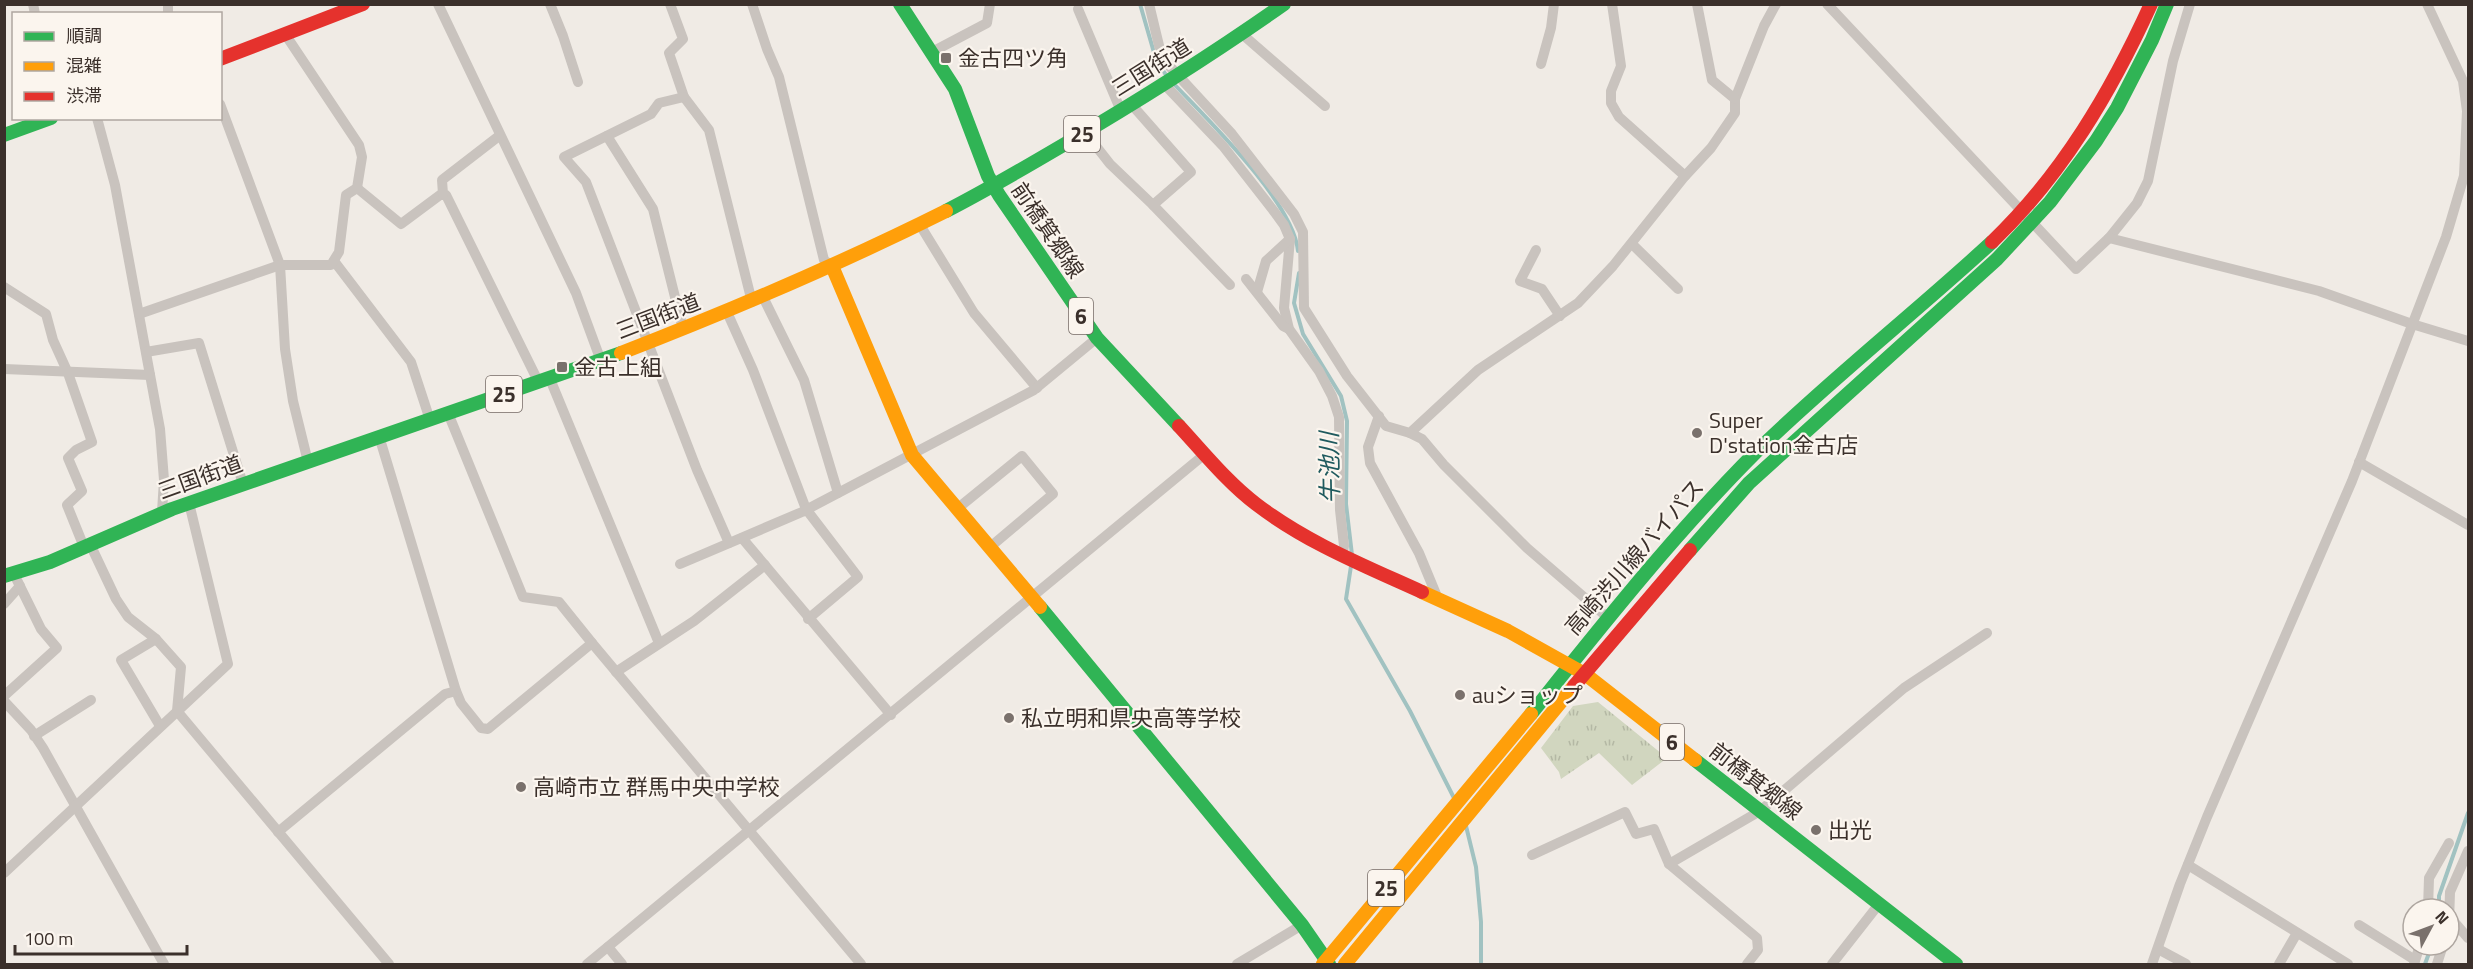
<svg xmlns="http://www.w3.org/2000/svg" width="2473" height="969" font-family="'Titillium Web','Noto Sans JP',sans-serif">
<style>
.grass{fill:url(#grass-tufts)}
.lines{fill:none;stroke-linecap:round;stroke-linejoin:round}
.stream{stroke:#a1c2c1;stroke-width:4}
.street{stroke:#c9c3be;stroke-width:10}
.fast{stroke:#30b455;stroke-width:14}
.slow{stroke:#ff9f0a;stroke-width:14}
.jam{stroke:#e5322d;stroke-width:14}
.poi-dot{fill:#7a716c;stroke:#fbf5ee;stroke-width:2}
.labels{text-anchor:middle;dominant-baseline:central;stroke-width:4.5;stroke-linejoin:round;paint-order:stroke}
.shield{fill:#fbf5ee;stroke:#756b66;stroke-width:1.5}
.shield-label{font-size:21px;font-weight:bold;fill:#3b302b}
.poi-label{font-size:22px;fill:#3b302b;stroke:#fbf5ee;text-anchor:start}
.street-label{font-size:22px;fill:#3b302b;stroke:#fbf5ee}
.water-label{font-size:24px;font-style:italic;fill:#1f5a5e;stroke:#fbf5ee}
</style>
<defs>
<pattern id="grass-tufts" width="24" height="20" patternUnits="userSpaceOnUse" patternTransform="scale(1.5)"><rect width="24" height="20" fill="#d1d6bf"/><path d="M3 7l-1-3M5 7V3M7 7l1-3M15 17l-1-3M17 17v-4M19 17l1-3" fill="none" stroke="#b4b8a4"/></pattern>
</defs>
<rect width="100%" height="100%" fill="#f0ebe5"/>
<path class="grass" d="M 1598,702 L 1667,758 L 1632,785 L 1599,753 L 1561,779 L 1559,772 L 1541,748 L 1573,706 Z"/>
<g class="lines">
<g class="stream">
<path d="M 1140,4 L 1157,63 L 1167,76"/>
<path d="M 1174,84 C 1209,121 1293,202 1298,251"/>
<path d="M 1299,273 L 1294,303 L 1303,334 L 1341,396 L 1347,421 L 1346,504 L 1352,555"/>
<path d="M 1351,566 L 1346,599 L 1410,711 L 1455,800"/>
<path d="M 1466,826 L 1476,867 L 1481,922 L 1481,964"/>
<path d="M 2439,909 L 2439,896 L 2468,813"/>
<path d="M 2425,964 L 2432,945"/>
</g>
<g class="street">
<path d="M 33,4 L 35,14"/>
<path d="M 168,4 L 168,14"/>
<path d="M 438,4 L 576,293 L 601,361"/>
<path d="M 550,4 L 563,36 L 578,82"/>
<path d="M 670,4 L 683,39 L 669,53 L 684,97 L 709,130 L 752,302"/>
<path d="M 752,4 L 767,49 L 779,77 L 824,260 L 832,266"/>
<path d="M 1149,4 L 1162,58 L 1232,134 L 1294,214 L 1303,232 L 1304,308 L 1347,376 L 1386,426 L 1410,433 L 1478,370 L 1578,303 L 1613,266 L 1685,176 L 1711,148 L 1735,113 L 1735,99 L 1764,26 L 1776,4"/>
<path d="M 1612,4 L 1621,66 L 1611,91 L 1611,103 L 1619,117 L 1685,176"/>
<path d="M 1697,4 L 1712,80 L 1735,99"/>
<path d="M 1827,4 L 2076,269 L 2109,238 L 2137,203 L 2148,181 L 2173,61 L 2190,4"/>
<path d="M 1078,9 L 1121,111"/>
<path d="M 1242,34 L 1325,106"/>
<path d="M 932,52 L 987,23 L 990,4"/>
<path d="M 1541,64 L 1551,28 L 1554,4"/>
<path d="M 1165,85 L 1223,146 L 1273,210 L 1284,225 L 1290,239 L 1284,308 L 1289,329 L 1319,371 L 1332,396 L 1339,417 L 1340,510 L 1344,546 L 1342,556"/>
<path d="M 684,97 L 659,103 L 651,114 L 564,157 L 586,182 L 697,470 L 729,543"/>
<path d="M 220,104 L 280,265 L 285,349 L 293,401 L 308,462"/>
<path d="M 1132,105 L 1191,172 L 1153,205"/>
<path d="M 97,118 L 115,185 L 160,429 L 164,480 L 162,512"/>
<path d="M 1085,132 L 1110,164 L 1153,205 L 1230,285"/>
<path d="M 607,136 L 653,209 L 683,329"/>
<path d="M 357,188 L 401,224 L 440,195 L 446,195 L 539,383"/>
<path d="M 443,194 L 442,180 L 499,136"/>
<path d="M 920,225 L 974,313 L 1037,388"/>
<path d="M 2109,238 L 2319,291 L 2412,324 L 2468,341"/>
<path d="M 1632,244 L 1678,289"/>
<path d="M 1536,250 L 1520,281 L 1542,289 L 1560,316"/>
<path d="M 334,261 L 411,362 L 430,420"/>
<path d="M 1246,279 L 1283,326 L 1289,329"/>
<path d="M 4,287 L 46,314 L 53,340 L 68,373 L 92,442 L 76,450 L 68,458 L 82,491 L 67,505 L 84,547"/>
<path d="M 1257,292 L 1266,261 L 1290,239"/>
<path d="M 763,297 L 804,380 L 838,493"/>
<path d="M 727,312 L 753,370 L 806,509 L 858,577 L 808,619"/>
<path d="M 139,314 L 280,265 L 331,265 L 339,252 L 346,195 L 357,188 L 362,157 L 359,145 L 285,34"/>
<path d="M 146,352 L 199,343 L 243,484"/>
<path d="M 4,369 L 150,375"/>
<path d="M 550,379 L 659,643"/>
<path d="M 448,413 L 523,597 L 559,602 L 592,643"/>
<path d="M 1379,416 L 1368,447 L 1370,463 L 1419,553 L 1438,599"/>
<path d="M 1410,433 L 1422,439 L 1444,465 L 1527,548 L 1607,617"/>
<path d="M 379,436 L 456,691 L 461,703 L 481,728 L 488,729 L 592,643 L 861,964"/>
<path d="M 2359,462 L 2468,525"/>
<path d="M 957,509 L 1022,456 L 1053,494 L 989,548"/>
<path d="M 742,538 L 891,715"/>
<path d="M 90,544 L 116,599 L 128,617 L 156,639 L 181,667 L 177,711 L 389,964"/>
<path d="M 680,564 L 802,512 L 1034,390 L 1097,338"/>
<path d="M 4,604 L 20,586"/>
<path d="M 156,639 L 121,660 L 160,726"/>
<path d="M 616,672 L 694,621 L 765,565"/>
<path d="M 4,696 L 57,648 L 41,629 L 14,574"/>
<path d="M 4,701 L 31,730 L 43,748 L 164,964"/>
<path d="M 34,736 L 91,700"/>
<path d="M 278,832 L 445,694 L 456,691"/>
<path d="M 1532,855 L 1625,812 L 1636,834 L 1654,829 L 1669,864"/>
<path d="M 2188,865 L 2348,964"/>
<path d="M 4,873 L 228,664 L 189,503"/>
<path d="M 2428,909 L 2429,878 L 2449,843"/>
<path d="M 2450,917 L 2468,938"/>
<path d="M 2449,922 L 2450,892 L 2468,851"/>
<path d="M 2359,925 L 2415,960"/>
<path d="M 608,947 L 622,964"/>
<path d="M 2158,949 L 2186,964"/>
<path d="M 587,964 L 1205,454"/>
<path d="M 1237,964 L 1302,925"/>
<path d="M 1747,964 L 1758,950 L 1757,938 L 1669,864 L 1760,811 L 1904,688 L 1987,633"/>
<path d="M 1832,964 L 1879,904"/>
<path d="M 2152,964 L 2180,884 L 2207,817 L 2352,481 L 2446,237 L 2464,176 L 2467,111 L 2463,81 L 2427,4"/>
<path d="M 2279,964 L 2297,933"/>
<path d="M 2414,964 L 2420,945"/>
<path d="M 2437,964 L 2443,945"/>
</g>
<g class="fast">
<path d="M 900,4 L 955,89 L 988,176 L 999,195 L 1097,338 L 1179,426"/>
<path d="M 4,135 L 51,118"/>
<path d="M 946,211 C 987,190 1026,167 1065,144 C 1140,100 1213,54 1284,4"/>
<path d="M 1690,550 L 1749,483 L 1997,259 L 2050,202 L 2096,141 L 2117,108 L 2152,40 L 2167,4"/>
<path d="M 4,576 L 50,562 L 172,509 L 621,353"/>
<path d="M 1040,607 L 1302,925 L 1329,964"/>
<path d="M 1531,714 C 1603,624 1675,533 1757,451 C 1832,378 1915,313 1992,242"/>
<path d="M 1695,760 L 1956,964"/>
</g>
<g class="slow">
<path d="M 832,266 L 912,455 L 1040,607"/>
<path d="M 621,353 C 732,310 840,264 946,211"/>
<path d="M 1422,592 L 1508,631 L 1585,674 L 1695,760"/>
<path d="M 1323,964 L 1531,714"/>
<path d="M 1345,964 L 1574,686"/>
</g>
<g class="jam">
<path d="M 220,59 L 363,4"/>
<path d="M 1992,242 C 2062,175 2111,92 2151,4"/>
<path d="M 1179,426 C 1203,452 1228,483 1256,504 C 1307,543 1365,566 1422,592"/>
<path d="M 1574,686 L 1690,550"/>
</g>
</g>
<g class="poi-dot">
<rect x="940" y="52" width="12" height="12" rx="3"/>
<rect x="556" y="361" width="12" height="12" rx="3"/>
<circle cx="1697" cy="433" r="6"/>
<circle cx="1460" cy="695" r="6"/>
<circle cx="1009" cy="718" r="6"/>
<circle cx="521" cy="787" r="6"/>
<circle cx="1816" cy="830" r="6"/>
</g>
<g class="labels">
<g class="shield">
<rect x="1064" y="116" width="36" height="36" rx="4.5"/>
<rect x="1069" y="298" width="24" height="36" rx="4.5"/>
<rect x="486" y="376" width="36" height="36" rx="4.5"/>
<rect x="1660" y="724" width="24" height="36" rx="4.5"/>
<rect x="1368" y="870" width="36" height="36" rx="4.5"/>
</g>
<g class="shield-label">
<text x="1082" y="134">25</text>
<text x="1081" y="316">6</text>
<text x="504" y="394">25</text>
<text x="1672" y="742">6</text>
<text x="1386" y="888">25</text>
</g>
<g class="poi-label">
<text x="958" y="58">金古四ツ角</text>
<text x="574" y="367">金古上組</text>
<text x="1709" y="420">Super<tspan x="1709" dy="25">D'station金古店</tspan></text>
<text x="1472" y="695">auショップ</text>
<text x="1021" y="718">私立明和県央高等学校</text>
<text x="533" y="787">高崎市立 群馬中央中学校</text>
<text x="1828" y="830">出光</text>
</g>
<g class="street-label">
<text transform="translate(1151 67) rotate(-32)">三国街道</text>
<text transform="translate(1048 230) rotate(56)">前橋箕郷線</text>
<text transform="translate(658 316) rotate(-21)">三国街道</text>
<text transform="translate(200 477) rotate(-20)">三国街道</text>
<text transform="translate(1634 557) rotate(-49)">高崎渋川線バイパス</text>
<text transform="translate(1756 781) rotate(38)">前橋箕郷線</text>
</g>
<g class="water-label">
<text transform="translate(1329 468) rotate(-91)">牛池川</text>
</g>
</g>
<rect width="2473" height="969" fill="none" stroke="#3b302b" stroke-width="12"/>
<rect x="12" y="12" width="210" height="108" fill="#fbf5ee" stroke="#aea6a0" stroke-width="1.5"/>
<rect x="24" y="32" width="30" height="9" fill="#30b455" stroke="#aea6a0" stroke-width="1.5"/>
<text x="66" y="42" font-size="18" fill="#3b302b">順調</text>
<rect x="24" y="62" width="30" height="9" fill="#ff9f0a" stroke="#aea6a0" stroke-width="1.5"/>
<text x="66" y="72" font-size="18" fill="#3b302b">混雑</text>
<rect x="24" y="92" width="30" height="9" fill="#e5322d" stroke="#aea6a0" stroke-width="1.5"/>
<text x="66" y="102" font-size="18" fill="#3b302b">渋滞</text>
<g transform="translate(2431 927) rotate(49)"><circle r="28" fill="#fbf5ee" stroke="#aea6a0" stroke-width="1.5"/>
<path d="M0-4.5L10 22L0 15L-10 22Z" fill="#7a716c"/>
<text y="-9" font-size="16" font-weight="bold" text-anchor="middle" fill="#3b302b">N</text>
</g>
<path d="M15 945v9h172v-9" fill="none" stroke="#3b302b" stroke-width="3"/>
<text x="24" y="945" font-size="18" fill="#3b302b" stroke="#fbf5ee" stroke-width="4.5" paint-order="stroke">100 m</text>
</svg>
